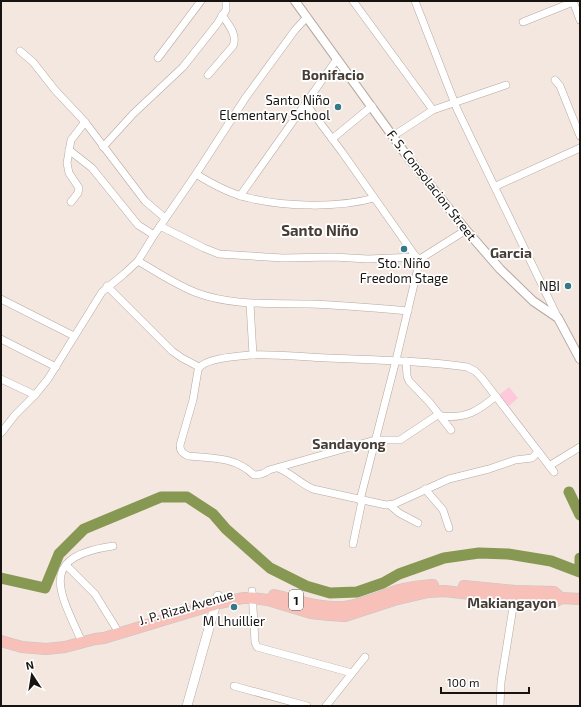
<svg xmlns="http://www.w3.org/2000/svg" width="581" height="707" font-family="'Exo 2',sans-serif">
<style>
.green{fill:#fec9db}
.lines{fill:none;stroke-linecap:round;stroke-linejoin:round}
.river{stroke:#879852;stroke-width:11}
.minor-casing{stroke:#b4a9a1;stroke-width:8}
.tertiary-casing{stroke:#b4a9a1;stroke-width:10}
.secondary-casing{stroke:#b4a9a1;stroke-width:10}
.primary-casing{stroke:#c7c6c6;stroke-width:12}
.minor{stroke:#fff;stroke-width:7}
.tertiary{stroke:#fff;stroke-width:8}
.secondary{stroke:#fff;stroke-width:9}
.primary{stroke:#f7c0b9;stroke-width:11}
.poi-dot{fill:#357988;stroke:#fff;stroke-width:1.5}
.labels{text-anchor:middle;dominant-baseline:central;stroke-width:3.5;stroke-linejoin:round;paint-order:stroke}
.shield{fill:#fff;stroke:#5d5a58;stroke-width:1}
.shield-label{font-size:12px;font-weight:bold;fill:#171310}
.poi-label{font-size:13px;fill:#171310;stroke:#fff;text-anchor:end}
.street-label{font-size:13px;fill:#171310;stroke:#fff}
.neighbourhood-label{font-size:14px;font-weight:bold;fill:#463d36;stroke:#fff}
.quarter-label{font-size:15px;font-weight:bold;fill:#463d36;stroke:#fff}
</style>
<rect width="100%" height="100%" fill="#f3e7df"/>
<path class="green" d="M 509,387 L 518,398 L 508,407 L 498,396 Z"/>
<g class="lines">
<g class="river">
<path d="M 569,492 L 580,515"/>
<path d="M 580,558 L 580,564"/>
<path d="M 1,578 L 45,588 L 59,554 L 84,529 L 161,497 L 187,497 L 213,514 L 226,529 L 270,568 L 306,586 L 330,593 L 357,592 L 383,583 L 399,574 L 444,558 L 479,553 L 508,554 L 551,561 L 580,572"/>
</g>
<defs>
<g id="minor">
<path d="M 353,1 L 433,110"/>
<path d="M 415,1 L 457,109 L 558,318"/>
<path d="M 573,1 L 580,20"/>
<path d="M 523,22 L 573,2"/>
<path d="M 20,51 L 33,62 L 55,90 L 85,122 L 145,201 L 165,218"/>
<path d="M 158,58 L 201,1"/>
<path d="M 208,75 L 233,46 C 238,35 228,24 222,15"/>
<path d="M 555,80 L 560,86 L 580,136"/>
<path d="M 306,104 L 342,152 L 416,257"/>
<path d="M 393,136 L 433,110 L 506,85"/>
<path d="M 332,139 L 372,106"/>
<path d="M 103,147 L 133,114 L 183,67 L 217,24 L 226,10 L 226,1"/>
<path d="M 69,150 L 92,168 L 138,225 L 154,235"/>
<path d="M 196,174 C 212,184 230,194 249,198 C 284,207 340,208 374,198"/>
<path d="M 496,186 L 580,148"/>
<path d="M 240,196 L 337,59"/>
<path d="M 71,202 L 78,193 L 79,188 L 69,173 L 67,163 L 71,140 L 85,122"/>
<path d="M 160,226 L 204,248 L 219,254 L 283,258 L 333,257 L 368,259 L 416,257 L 420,259"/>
<path d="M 138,261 C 157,272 176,285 197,293 C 233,306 270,303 308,304 C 341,305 375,308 408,311"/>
<path d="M 107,286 L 172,351 L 182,358 L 199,367"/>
<path d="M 1,299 L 74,336"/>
<path d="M 250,304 L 253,355"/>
<path d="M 1,339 L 56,367"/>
<path d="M 406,361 L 407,376 L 409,381 L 430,403 L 451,430"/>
<path d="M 1,379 L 35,395"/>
<path d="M 439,414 L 400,440 L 375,440 L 269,470 C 264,474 260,475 254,475 C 235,457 213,458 188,456 C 182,453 180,451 180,445 L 193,400 L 198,370 C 202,358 239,356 251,355 C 276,354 302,357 327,358 C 373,360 420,360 467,367 L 475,371 L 481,377 L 554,472"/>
<path d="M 441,416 C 466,419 478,411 496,396"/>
<path d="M 1,433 L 15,415 L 35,395 L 48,379 L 102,292 L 124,274 L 138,261 L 154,235 L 196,174 L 246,97 L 295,30 L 307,17"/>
<path d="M 549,466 L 580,447"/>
<path d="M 278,468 C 291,473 301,484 313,489 L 386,505 L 394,504 L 449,479 L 489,469 L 515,460 L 532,458 L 538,452"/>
<path d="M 425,489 L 443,510 L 449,528"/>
<path d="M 360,500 L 396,360 L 420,259 L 466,230"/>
<path d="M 390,505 L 399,513 L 418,523"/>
<path d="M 353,544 L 362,501"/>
<path d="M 66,565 L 95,594 L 116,628"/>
<path d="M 252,591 L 255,642 L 257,647 L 352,673"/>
<path d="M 82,642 C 59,591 37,557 113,546"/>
<path d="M 234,686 L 307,706"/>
<path d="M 326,706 L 365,657"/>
<path d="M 500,706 L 501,682 L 515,595"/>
</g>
<path id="tertiary" d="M 295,1 L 407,156 L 466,230 L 500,269 L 533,301 L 558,318 L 580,359"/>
<path id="secondary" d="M 187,706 L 218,596"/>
<g id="primary">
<path d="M 464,586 L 515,591 L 554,592 L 561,598"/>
<path d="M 274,595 C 297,600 320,609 344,607 C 363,605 381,596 399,590 C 410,587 421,586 433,585"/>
<path d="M 1,641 L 22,647 L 46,649 L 65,647 L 95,639 L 104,638 L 216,604 L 243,598 L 252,598 L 268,600 L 311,613 L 329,615 L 345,616 L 394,600 L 428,592 L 444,591 L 515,599 L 547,600 L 556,601 L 561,598 L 580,599"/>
</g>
</defs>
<use href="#minor" class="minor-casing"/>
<use href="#tertiary" class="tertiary-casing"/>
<use href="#secondary" class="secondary-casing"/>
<use href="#primary" class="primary-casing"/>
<use href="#minor" class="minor"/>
<use href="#tertiary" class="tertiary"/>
<use href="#secondary" class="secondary"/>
<use href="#primary" class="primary"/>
</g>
<g class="poi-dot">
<circle cx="338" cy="107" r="4"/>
<circle cx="404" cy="249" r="4"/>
<circle cx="568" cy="286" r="4"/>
<circle cx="234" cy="607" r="4"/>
</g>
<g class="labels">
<rect class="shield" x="289" y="590" width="14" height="20" rx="3"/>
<g class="shield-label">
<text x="296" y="600">1</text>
</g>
<g class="poi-label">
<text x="330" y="100">Santo Niño<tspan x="330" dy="15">Elementary School</tspan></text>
<text x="404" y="263" text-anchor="middle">Sto. Niño<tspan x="404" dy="15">Freedom Stage</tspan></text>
<text x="560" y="286">NBI</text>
<text x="234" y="621" text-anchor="middle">M Lhuillier</text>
</g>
<g class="street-label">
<text transform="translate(432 185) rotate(52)">F. S. Consolacion Street</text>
<text transform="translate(186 607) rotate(-16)">J. P. Rizal Avenue</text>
</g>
<g class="neighbourhood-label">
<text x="333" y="74">Bonifacio</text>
<text x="511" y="252">Garcia</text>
<text x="349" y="443">Sandayong</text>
<text x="512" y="602">Makiangayon</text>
</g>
<g class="quarter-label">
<text x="320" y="230">Santo Niño</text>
</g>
</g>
<rect width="581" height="707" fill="none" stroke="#171310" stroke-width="4"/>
<g transform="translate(32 675) rotate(348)" stroke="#ffffff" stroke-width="3" paint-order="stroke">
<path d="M0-3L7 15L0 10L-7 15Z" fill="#171310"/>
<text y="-6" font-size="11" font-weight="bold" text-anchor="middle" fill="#171310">N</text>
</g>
<path d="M441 687v6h88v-6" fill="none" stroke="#171310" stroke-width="2"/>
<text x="447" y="687" font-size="12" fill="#171310" stroke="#ffffff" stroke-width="3" paint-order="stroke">100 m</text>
</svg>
